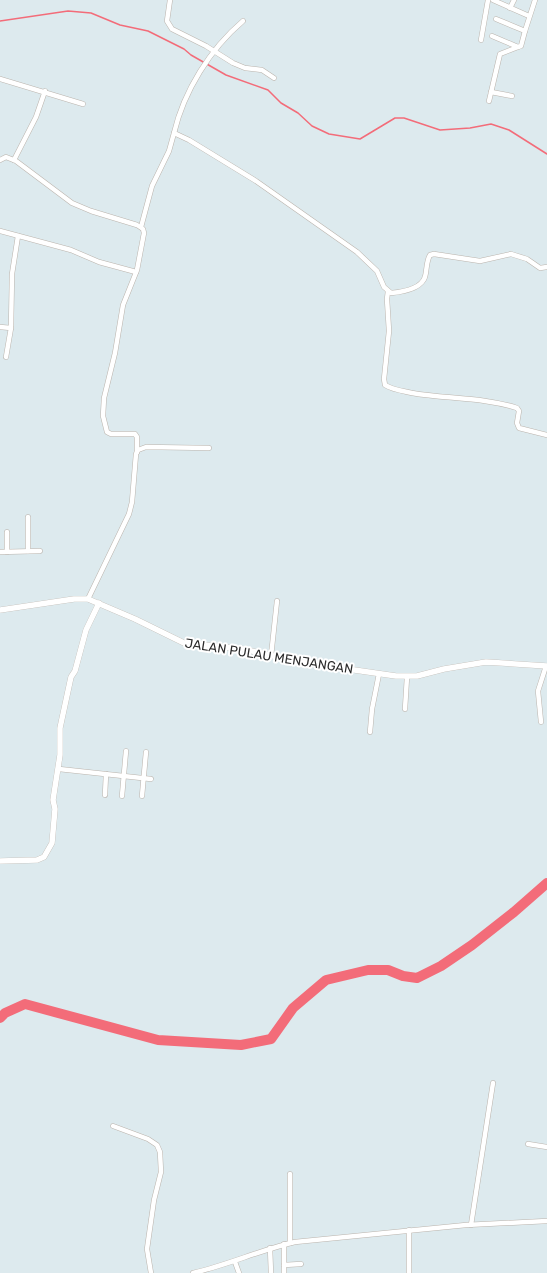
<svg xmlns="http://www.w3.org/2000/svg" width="547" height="1273" font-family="Rubik,sans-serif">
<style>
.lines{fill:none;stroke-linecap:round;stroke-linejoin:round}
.stream{stroke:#f36c79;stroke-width:1.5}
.river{stroke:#f36c79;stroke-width:10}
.minor-casing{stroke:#bbb4ad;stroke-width:5.5}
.tertiary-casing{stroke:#bbb4ad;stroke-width:6}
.minor{stroke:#fff;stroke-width:4.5}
.tertiary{stroke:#fff;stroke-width:5.5}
.labels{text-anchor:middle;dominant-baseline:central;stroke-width:4;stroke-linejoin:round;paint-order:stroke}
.street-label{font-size:13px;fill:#2b2b2b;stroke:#fff}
</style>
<rect width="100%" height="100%" fill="#ddeaee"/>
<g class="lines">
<path class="stream" d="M 0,21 L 68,11 L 91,13 L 120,25 L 148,31 L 184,49 L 191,55 L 226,75 L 268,90 L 281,103 L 298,113 L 312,126 L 329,134 L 360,139 L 395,118 L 404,118 L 440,130 L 470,128 L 491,124 L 509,130 L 547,154"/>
<path class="river" d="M 0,1018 L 5,1013 L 25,1004 L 158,1040 L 241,1045 L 271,1039 L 293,1008 L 326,980 L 368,970 L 388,970 L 403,976 L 417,978 L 441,966 L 472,945 L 514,912 L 547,883"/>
<defs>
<g id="minor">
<path d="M 170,0 L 167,21 L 172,29 L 206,46 L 233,63 L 245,68 L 262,70 L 274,78"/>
<path d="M 493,0 L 529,16"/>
<path d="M 510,8 L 514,0"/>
<path d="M 496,19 L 525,31 L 535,0"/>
<path d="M 492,36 L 518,47 L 521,46 L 525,31"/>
<path d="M 481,40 L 488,0"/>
<path d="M 0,79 L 83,104"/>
<path d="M 491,92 L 512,96"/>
<path d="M 489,101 L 500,54 L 518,47"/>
<path d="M 174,133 C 184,91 210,49 243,21"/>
<path d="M 0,160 L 6,157 L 16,161 L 72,203 L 91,211 L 137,225 L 143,229 L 144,233 L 137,270 L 123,305 L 115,353 L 104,398 L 103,416 L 107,432 L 111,434 L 135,434 L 137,437 L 137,452"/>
<path d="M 14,160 L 36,117 L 45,91"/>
<path d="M 141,227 L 152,186 L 169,151 L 174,133 L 189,140 L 256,181 L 357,252 L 377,271 L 384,287 L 391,293 C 402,292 421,289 425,277 C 427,270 426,262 430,255 L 434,254 L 480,261 L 511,254 L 527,259 L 540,268 L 547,267"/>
<path d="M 0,231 L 71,250 L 99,262 L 136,272"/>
<path d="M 388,291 L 387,299 L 389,331 L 384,379 L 385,385 C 393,390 403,391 412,393 C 446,399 483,397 517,408 L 519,411 L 517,423 L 519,428 L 547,435"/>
<path d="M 0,327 L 11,328 L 12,274 L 18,236"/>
<path d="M 6,357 L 11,328"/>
<path d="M 7,532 L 7,552"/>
<path d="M 28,551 L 28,517"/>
<path d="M 0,552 L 40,551"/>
<path d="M 88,599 L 129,514 L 132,502 L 136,454 L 138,450 L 146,447 L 209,448"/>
<path d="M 271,656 L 277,601"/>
<path d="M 405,709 L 407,677"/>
<path d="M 541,722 L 538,691 L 546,666"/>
<path d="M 370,732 L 372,709 L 379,674"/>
<path d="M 59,769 L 151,779"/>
<path d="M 105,795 L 106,774"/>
<path d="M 122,796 L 126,751"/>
<path d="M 142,796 L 146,752"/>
<path d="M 113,1126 L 148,1139 L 157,1145 L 160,1152 L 161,1172 L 154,1200 L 147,1249 L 151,1273"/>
<path d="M 528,1144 L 547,1147"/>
<path d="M 290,1174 L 290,1243"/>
<path d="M 471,1225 L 493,1083"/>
<path d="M 409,1230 L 409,1273"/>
<path d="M 284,1244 L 284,1273"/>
<path d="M 270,1248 L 271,1273"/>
<path d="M 235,1262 L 239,1273"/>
<path d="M 284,1265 L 301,1264"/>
<path d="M 193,1273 C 228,1265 260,1250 295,1242 L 466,1225 L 547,1221"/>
</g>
<g id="tertiary">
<path d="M 0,610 L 74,599 L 88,599 L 135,619 L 184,643 L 243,649 L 299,662 L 396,676 L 417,676 L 444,669 L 486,662 L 547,666"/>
<path d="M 0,861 L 37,860 L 44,857 L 52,843 L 55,809 L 53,800 L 60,755 L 60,728 L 71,677 L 75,671 L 86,630 L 99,603"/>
</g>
</defs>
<use href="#minor" class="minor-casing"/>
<use href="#tertiary" class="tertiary-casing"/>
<use href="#minor" class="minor"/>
<use href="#tertiary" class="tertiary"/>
</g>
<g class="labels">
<g class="street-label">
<text transform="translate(269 656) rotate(9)">JALAN PULAU MENJANGAN</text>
</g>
</g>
</svg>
